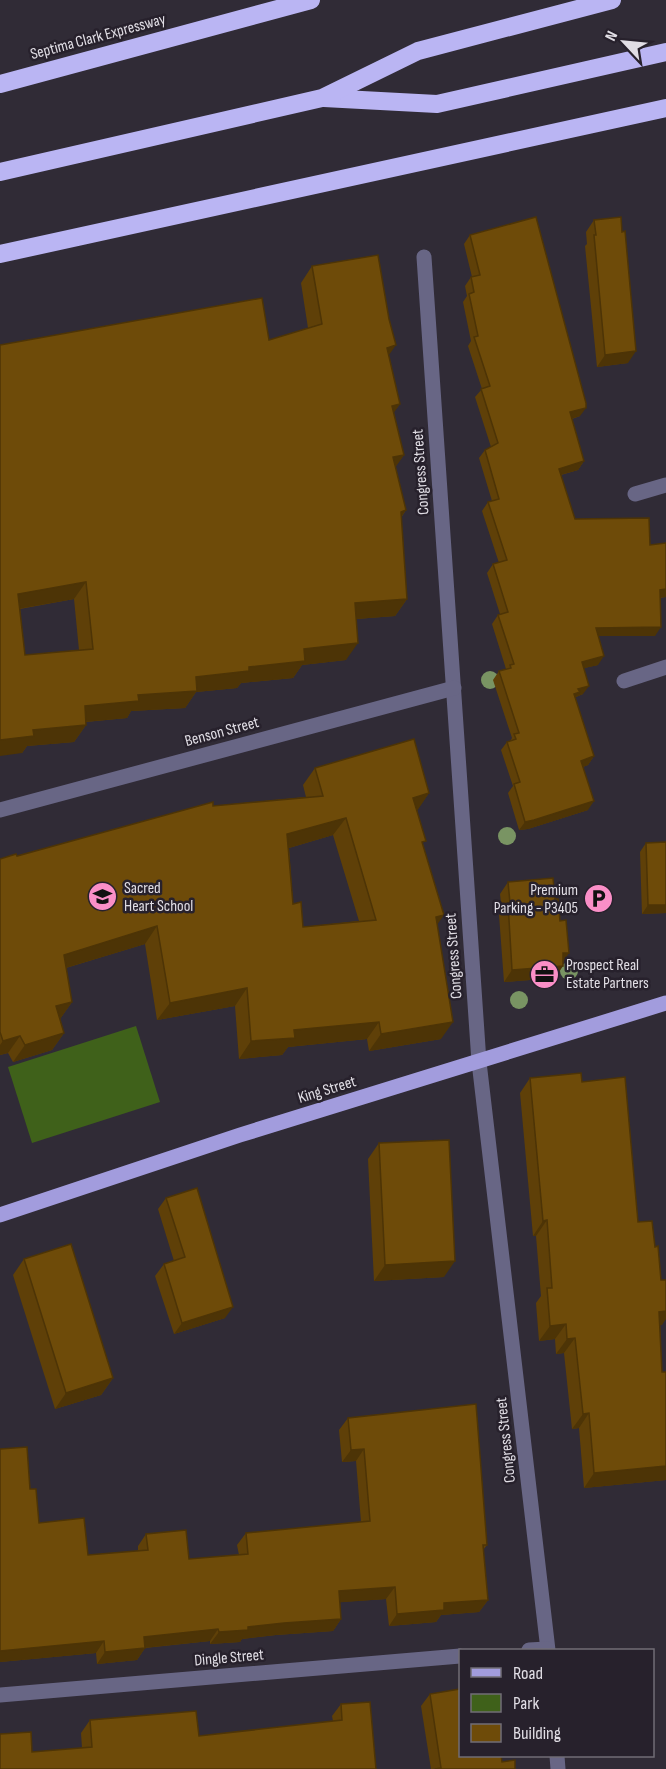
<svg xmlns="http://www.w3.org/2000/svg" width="666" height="1769" font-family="'Sofia Sans Condensed',sans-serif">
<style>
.green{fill:#3f611a}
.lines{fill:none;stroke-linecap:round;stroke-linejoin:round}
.street{stroke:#686685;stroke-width:15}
.primary{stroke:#a29cdd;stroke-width:15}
.highway{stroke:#bab5f3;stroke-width:18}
.tree{fill:#799463}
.wall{fill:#5f4008;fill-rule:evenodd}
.shaded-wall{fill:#4d3406}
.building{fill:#6e4b09;stroke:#4d3406;stroke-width:1.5;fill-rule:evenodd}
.labels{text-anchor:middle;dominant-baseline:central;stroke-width:5;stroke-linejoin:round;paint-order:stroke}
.street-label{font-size:16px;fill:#e1dee5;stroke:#27212c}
.poi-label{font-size:16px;fill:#e1dee5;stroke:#27212c;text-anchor:start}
</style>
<rect width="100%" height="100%" fill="#302b36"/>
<path class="green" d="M 136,1026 L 160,1102 L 32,1143 L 8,1067 Z"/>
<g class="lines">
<g class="street">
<path d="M 424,257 L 479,1062 L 548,1650"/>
<path d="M 635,494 L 666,485"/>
<path d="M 624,681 L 666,667"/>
<path d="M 0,810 L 454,688"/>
<path d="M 529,1650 L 547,1649"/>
<path d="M 0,1695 L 460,1656"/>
<path d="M 557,1756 L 558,1769"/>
</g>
<path class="primary" d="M 0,1215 L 240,1135 L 666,1003"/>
<g class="highway">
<path d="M 0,84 L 311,0"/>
<path d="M 324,98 L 437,104 L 666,52"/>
<path d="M 0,172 L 322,98 L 418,51 L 612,0"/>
<path d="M 0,254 L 666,108"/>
</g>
</g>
<g class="tree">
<circle cx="490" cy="680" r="9"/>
<circle cx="507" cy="836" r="9"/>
<circle cx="569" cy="971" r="9"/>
<circle cx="519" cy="1000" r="9"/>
</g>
<g class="wall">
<path d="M 594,220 L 628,363 L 597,367 L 585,246 L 587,244 L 586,232 Z"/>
<path d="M 470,235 L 580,416 L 572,419 L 584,461 L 578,470 L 561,475 L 575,519 L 650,545 L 666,543 L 666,597 L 660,598 L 655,636 L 598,636 L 598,665 L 584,668 L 583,694 L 576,697 L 575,698 L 594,756 L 588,765 L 583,767 L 588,810 L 528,829 L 519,830 L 508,793 L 513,786 L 501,750 L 507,742 L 510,741 L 512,738 L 493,680 L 499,671 L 506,669 L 492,624 L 498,615 L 500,614 L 487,573 L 493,564 L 499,563 L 482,511 L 488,502 L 492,501 L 479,458 L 485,450 L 491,447 L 475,397 L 482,389 L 468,346 L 471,341 L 463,302 L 467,296 L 465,286 L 471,277 L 472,277 L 464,244 Z"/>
<path d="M 312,266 L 389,356 L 400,404 L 393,413 L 404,455 L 395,467 L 406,510 L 401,518 L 407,599 L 395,616 L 356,619 L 346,660 L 302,665 L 293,678 L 241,683 L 237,688 L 196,692 L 185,708 L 131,711 L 127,718 L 86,722 L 86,725 L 74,742 L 27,746 L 22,753 L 0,345 L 269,340 L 308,328 L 301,283 ZM 74,599 L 79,650 L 25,655 L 20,609 Z"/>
<path d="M 315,768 L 429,793 L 417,810 L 437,924 L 441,1039 L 369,1051 L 367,1039 L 288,1047 L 282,1055 L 239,1059 L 235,1006 L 157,1020 L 145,944 L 66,968 L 72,1002 L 60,1019 L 64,1033 L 52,1050 L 13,1062 L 8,1053 L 0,1055 L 0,859 L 17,856 L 213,806 L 306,797 L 303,785 ZM 333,835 L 359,921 L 303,927 L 293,904 L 289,848 Z"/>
<path d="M 666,842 L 666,913 L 642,914 L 640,852 L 646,843 Z"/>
<path d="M 508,882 L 555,899 L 563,962 L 555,978 L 504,982 L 499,915 L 502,912 L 500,894 Z"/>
<path d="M 530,1078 L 582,1082 L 638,1222 L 662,1325 L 660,1325 L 662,1372 L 666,1372 L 666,1480 L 584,1488 L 579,1428 L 572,1429 L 564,1353 L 556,1354 L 555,1339 L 539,1341 L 536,1303 L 541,1296 L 536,1236 L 533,1236 L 520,1093 Z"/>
<path d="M 379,1143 L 444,1277 L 374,1281 L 368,1159 Z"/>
<path d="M 166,1198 L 225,1318 L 174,1334 L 155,1276 L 164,1264 L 174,1261 L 158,1209 Z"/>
<path d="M 24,1259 L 113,1378 L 101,1395 L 55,1409 L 13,1275 Z"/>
<path d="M 348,1418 L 487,1545 L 483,1550 L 488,1600 L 479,1612 L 441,1615 L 436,1622 L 389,1626 L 386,1599 L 340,1602 L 341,1619 L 333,1631 L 276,1635 L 242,1639 L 240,1642 L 210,1644 L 210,1641 L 145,1648 L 137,1660 L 97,1664 L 96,1653 L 0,1662 L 0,1449 L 30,1489 L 39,1523 L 88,1555 L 138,1551 L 138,1546 L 146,1534 L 189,1559 L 239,1555 L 237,1545 L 246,1533 L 361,1522 L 356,1461 L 342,1462 L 339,1430 Z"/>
<path d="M 430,1694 L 502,1762 L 431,1769 L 421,1706 Z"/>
<path d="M 341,1704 L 376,1769 L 32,1752 L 82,1748 L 81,1733 L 90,1720 L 199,1736 L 333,1721 L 332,1716 Z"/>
</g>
<g class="shaded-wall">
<path d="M 396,345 L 384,362 L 387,348 Z"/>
<path d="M 636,351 L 628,363 L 597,367 L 605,355 Z"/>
<path d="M 400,404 L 388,421 L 392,406 Z"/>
<path d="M 586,408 L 580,416 L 564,421 L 570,412 Z"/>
<path d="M 404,455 L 392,472 L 393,457 Z"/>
<path d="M 584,461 L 578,470 L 553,477 L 559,469 Z"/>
<path d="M 406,510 L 394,527 L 401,512 Z"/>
<path d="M 86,582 L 74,599 L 6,611 L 18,594 Z"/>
<path d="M 666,589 L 666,597 L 654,598 L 660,590 Z"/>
<path d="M 407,599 L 395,616 L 343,620 L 355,603 Z"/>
<path d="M 661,627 L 655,636 L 590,636 L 596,628 Z"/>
<path d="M 358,643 L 346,660 L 302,665 L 293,678 L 241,683 L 237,688 L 196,692 L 185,708 L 131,711 L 127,718 L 73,723 L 85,706 L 138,695 L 196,677 L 249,667 L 304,649 Z"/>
<path d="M 604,656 L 598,665 L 576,670 L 582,662 Z"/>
<path d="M 589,686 L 583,694 L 576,697 L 573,701 L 574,694 L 578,689 Z"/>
<path d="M 86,725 L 74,742 L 27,746 L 22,753 L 0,756 L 0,740 L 33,730 Z"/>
<path d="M 594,756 L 588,765 L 575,770 L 581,761 Z"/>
<path d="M 429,793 L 417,811 L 413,798 Z"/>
<path d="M 594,801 L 588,810 L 528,829 L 519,830 L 525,822 Z"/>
<path d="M 346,818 L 333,835 L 275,852 L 287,834 Z"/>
<path d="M 648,905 L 666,905 L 666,913 L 642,914 Z"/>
<path d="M 444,915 L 432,932 L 436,917 Z"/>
<path d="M 157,926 L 145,944 L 52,972 L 64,955 Z"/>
<path d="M 563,953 L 569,953 L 561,965 Z"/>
<path d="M 563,966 L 555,978 L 504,982 L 512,970 Z"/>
<path d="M 247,988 L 235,1006 L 157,1020 L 170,1003 Z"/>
<path d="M 72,1002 L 60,1019 L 56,1006 Z"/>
<path d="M 379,1022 L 367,1039 L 288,1047 L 282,1055 L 239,1059 L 251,1041 L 294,1030 Z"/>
<path d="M 453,1022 L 441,1039 L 369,1051 L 381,1034 Z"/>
<path d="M 64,1033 L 52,1050 L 13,1062 L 25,1045 Z"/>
<path d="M 20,1036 L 8,1053 L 0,1055 L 0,1045 L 3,1041 Z"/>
<path d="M 547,1220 L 536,1236 L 533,1236 L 543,1221 Z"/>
<path d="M 455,1261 L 444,1277 L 374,1281 L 385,1265 Z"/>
<path d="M 233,1307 L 225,1318 L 174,1334 L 182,1323 Z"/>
<path d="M 666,1311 L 666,1319 L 662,1325 L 648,1327 L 659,1312 Z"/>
<path d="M 566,1324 L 555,1339 L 539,1341 L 550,1326 Z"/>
<path d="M 575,1338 L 564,1353 L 556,1354 L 567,1339 Z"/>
<path d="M 113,1378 L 101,1395 L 55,1409 L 66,1393 Z"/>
<path d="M 589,1413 L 579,1428 L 572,1429 L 583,1414 Z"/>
<path d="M 364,1449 L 356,1461 L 342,1462 L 351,1450 Z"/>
<path d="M 666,1466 L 666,1480 L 584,1488 L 594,1473 Z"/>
<path d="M 395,1587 L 386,1599 L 331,1603 L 339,1591 Z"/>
<path d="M 488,1600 L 479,1612 L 441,1615 L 436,1622 L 389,1626 L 397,1614 L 444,1603 Z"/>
<path d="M 341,1619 L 333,1631 L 276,1635 L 242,1639 L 240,1642 L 210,1644 L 219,1632 L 248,1627 L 284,1623 Z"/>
<path d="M 218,1629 L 210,1641 L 143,1648 L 145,1648 L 137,1660 L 97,1664 L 105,1652 L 144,1637 Z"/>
<path d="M 104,1641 L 96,1653 L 0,1662 L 0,1651 Z"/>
</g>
<g class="building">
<path d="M 536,217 L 586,403 L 586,408 L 570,412 L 584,461 L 559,469 L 575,519 L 649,518 L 650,545 L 666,543 L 666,589 L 660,590 L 661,627 L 596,628 L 604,656 L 582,662 L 589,686 L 578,689 L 580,692 L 574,694 L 594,756 L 581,761 L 594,801 L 534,820 L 525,822 L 514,784 L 520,782 L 507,742 L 516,739 L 514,734 L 519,733 L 499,671 L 511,668 L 510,665 L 514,664 L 498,615 L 508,612 L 493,564 L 507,560 L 488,502 L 499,499 L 485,450 L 498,443 L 481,389 L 490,386 L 474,337 L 478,336 L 469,294 L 474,292 L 471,277 L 480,275 L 470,235 Z"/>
<path d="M 621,217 L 622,232 L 625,231 L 636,351 L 605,355 L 594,235 L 596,235 L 594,220 Z"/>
<path d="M 378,255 L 389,319 L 396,345 L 387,348 L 400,404 L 392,406 L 404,455 L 393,457 L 406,510 L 401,512 L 407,599 L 355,603 L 358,643 L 304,649 L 305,661 L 249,667 L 249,671 L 196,677 L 197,691 L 138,695 L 139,701 L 85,706 L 86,725 L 33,730 L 34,736 L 0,740 L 0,345 L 262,298 L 269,340 L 322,324 L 312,266 ZM 86,582 L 93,649 L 25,655 L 18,594 Z"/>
<path d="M 414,739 L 429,793 L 413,798 L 426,841 L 422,842 L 444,915 L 436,917 L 453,1022 L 381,1034 L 379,1022 L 294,1030 L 295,1038 L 251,1041 L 247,988 L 170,1003 L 157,926 L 64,955 L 72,1002 L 56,1006 L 64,1033 L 25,1045 L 20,1036 L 3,1041 L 0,1032 L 0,859 L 16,854 L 17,856 L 213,802 L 213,806 L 323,796 L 315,768 ZM 346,818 L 376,920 L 303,927 L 301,902 L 293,904 L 287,834 Z"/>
<path d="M 666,842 L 666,905 L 648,905 L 646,843 Z"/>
<path d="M 553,878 L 555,899 L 558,899 L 560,921 L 566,920 L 569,953 L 563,953 L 563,966 L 512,970 L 508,903 L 510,903 L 508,882 Z"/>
<path d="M 581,1073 L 582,1082 L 625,1077 L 638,1222 L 652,1221 L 655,1247 L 658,1246 L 661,1280 L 666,1280 L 666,1311 L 659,1312 L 662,1372 L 666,1372 L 666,1466 L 594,1473 L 589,1413 L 583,1414 L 575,1338 L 567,1339 L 566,1324 L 550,1326 L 547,1288 L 552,1288 L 547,1220 L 543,1221 L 530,1078 Z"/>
<path d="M 449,1140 L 455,1261 L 385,1265 L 379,1143 Z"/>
<path d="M 197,1188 L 233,1307 L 182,1323 L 164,1264 L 185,1257 L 166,1198 Z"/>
<path d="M 71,1244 L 113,1378 L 66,1393 L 24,1259 Z"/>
<path d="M 476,1404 L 487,1545 L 483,1545 L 488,1600 L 444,1603 L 444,1610 L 397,1614 L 395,1587 L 339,1591 L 341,1619 L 284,1623 L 248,1627 L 248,1630 L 219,1632 L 218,1629 L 144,1637 L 145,1648 L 105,1652 L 104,1641 L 0,1651 L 0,1449 L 27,1447 L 30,1489 L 36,1489 L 39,1523 L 84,1518 L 88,1555 L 148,1550 L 146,1534 L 186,1530 L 189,1559 L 248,1554 L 246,1533 L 370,1521 L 364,1449 L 351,1450 L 348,1418 Z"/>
<path d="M 460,1689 L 460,1755 L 501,1755 L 502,1762 L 515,1760 L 515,1769 L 435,1769 L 441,1768 L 430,1694 Z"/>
<path d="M 370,1702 L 376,1769 L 0,1769 L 0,1734 L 31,1732 L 32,1752 L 92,1747 L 90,1720 L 196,1711 L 199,1736 L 342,1720 L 341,1704 Z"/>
</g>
<defs>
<symbol id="school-disc" viewBox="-11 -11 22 22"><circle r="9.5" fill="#fa8fc7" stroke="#27212c"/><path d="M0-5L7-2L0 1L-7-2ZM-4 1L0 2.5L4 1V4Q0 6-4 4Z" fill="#111"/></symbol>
<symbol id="parking-disc" viewBox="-11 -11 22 22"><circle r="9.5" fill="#fa8fc7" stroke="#27212c"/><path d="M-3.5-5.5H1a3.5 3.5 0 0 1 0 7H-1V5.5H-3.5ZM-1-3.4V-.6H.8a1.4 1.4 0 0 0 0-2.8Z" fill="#111"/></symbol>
<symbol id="office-disc" viewBox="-11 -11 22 22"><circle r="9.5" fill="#fa8fc7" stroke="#27212c"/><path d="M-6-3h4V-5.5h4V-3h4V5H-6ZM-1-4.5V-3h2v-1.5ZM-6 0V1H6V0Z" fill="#111"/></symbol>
</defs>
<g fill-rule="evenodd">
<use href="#school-disc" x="86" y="880" width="33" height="33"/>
<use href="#parking-disc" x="582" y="882" width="33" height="33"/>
<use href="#office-disc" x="528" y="958" width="33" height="33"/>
</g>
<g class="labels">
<g class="street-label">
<text transform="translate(98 37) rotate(-15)">Septima Clark Expressway</text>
<text transform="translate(421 472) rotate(-94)">Congress Street</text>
<text transform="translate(222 732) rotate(-15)">Benson Street</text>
<text transform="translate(454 956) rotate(-94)">Congress Street</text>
<text transform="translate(327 1090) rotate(-17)">King Street</text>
<text transform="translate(506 1440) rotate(-96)">Congress Street</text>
<text transform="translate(229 1658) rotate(-5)">Dingle Street</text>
</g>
<g class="poi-label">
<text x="124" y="888">Sacred<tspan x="124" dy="18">Heart School</tspan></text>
<text x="578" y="890" text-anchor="end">Premium<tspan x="578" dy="18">Parking - P3405</tspan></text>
<text x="566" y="965">Prospect Real<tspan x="566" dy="18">Estate Partners</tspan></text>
</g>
</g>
<rect x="459" y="1649" width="195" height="108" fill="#27212c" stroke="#716d76" stroke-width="1.5"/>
<rect x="471" y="1668" width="30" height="9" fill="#a29cdd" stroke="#716d76" stroke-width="1.5"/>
<text x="513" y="1679" font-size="18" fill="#e1dee5">Road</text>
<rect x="471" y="1694" width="30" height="18" fill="#3f611a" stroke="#716d76" stroke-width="1.5"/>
<text x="513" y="1709" font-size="18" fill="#e1dee5">Park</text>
<rect x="471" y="1724" width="30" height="18" fill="#6e4b09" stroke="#716d76" stroke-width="1.5"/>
<text x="513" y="1739" font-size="18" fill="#e1dee5">Building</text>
<g transform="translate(624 42) rotate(296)" stroke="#27212c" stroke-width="4.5" paint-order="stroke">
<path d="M0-4.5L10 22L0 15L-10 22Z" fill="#e1dee5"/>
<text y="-9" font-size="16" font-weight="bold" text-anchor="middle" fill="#e1dee5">N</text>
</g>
</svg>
